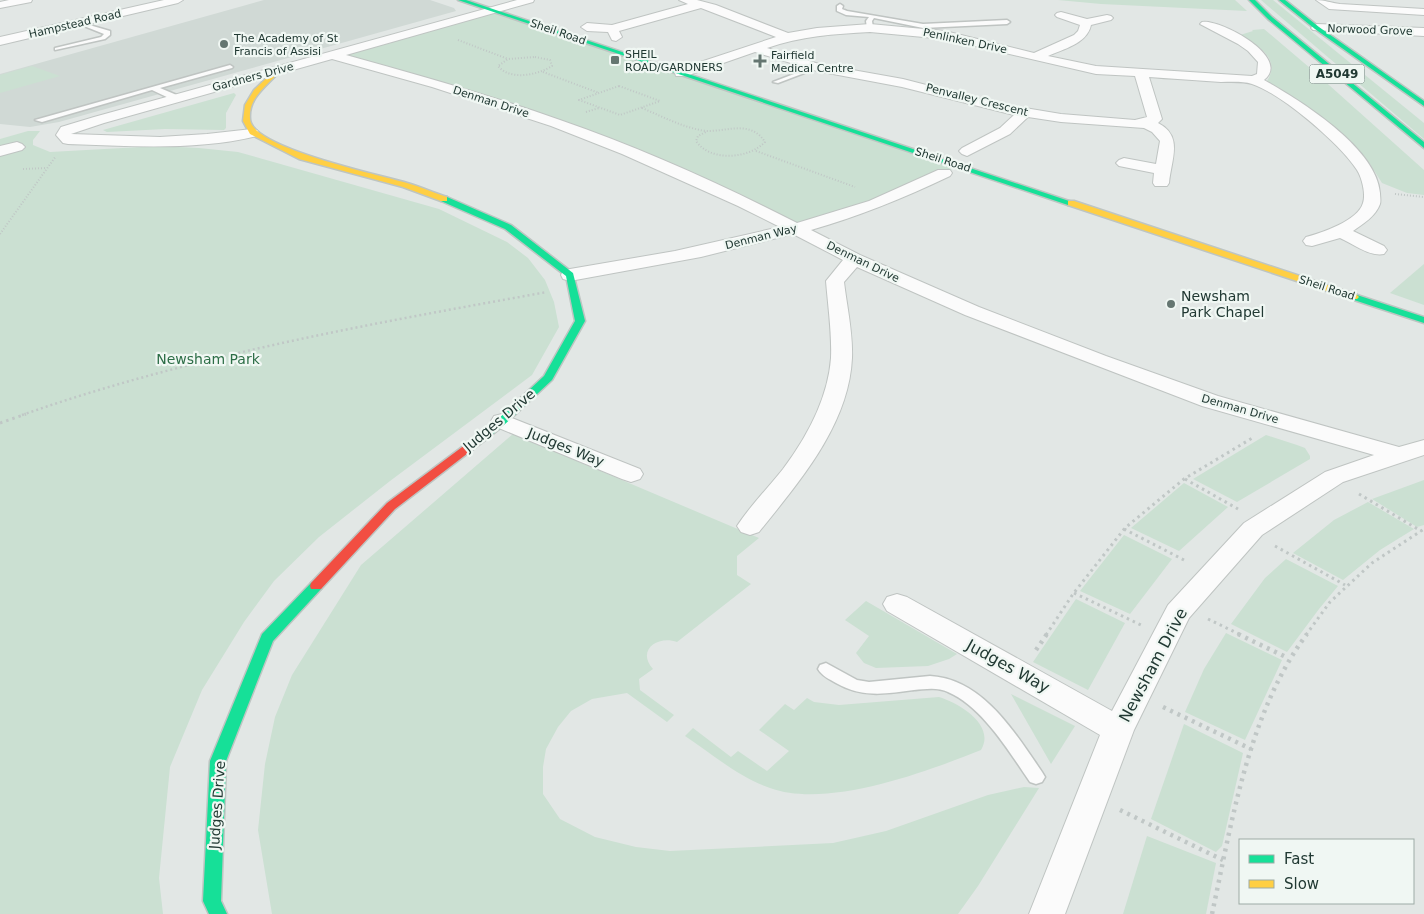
<svg xmlns="http://www.w3.org/2000/svg" width="1424" height="914" font-family="'DejaVu Sans',sans-serif">
<style>
.built{fill:#d0d9d5}
.green{fill:#cbe0d2}
.lines{fill:none;stroke-linecap:round;stroke-linejoin:round}
.lane-casing{stroke:#bfc4c2;stroke-width:3}
.street-casing{stroke:#bfc4c2;stroke-width:2}
.fast-casing{stroke:#bec5c2;stroke-width:3}
.slow-casing{stroke:#bec5c2;stroke-width:3}
.jam-casing{stroke:#bec5c2;stroke-width:3}
.path-far3{stroke:#c0c7c6;stroke-width:2;stroke-dasharray:1 2;stroke-linecap:butt}
.path-far2{stroke:#c0c7c6;stroke-width:2.5;stroke-dasharray:2 3;stroke-linecap:butt}
.path-far1{stroke:#c0c7c6;stroke-width:3;stroke-dasharray:2.5 4;stroke-linecap:butt}
.path{stroke:#c0c7c6;stroke-width:4.5;stroke-dasharray:3 5;stroke-linecap:butt}
.lane{fill:#fbfbfb;fill-rule:evenodd}
.street{fill:#fbfbfb;fill-rule:evenodd}
.fast{fill:#16e098;fill-rule:evenodd}
.slow{fill:#ffcf43;fill-rule:evenodd}
.jam{fill:#f24e42;fill-rule:evenodd}
.poi-dot{fill:#657671;stroke:#f0f7f3;stroke-width:2}
.labels{text-anchor:middle;dominant-baseline:central;stroke-width:4.5;stroke-linejoin:round;paint-order:stroke}
.far-street-label{font-size:11px;fill:#213933;stroke:#f0f7f3}
.far-poi-label{font-size:11px;fill:#213933;stroke:#f0f7f3;text-anchor:start}
.shield{fill:#f0f7f3;stroke:#5f726d;stroke-width:1}
.shield-label{font-size:12px;font-weight:bold;fill:#213933}
.poi-label{font-size:14px;fill:#213933;stroke:#f0f7f3;text-anchor:start}
.park-label{font-size:14px;fill:#2d6e47;stroke:#f0f7f3}
.street-label{font-size:14px;fill:#213933;stroke:#f0f7f3}
.near-street-label{font-size:16px;fill:#213933;stroke:#f0f7f3}
</style>
<rect width="100%" height="100%" fill="#e2e7e5"/>
<path class="built" d="M 264,0 L 430,0 L 454,8 L 456,11 L 59,122 L 30,127 L 0,124 L 0,74 Z"/>
<g class="green">
<path d="M 1058,0 L 1235,0 L 1247,11 L 1101,4 Z"/>
<path d="M 1261,0 L 1273,0 L 1424,123 L 1424,139 Z"/>
<path d="M 494,11 L 960,166 L 796,229 L 556,123 L 332,55 Z"/>
<path d="M 1264,29 L 1310,68 L 1424,170 L 1424,195 L 1407,193 L 1382,183 L 1370,164 L 1337,129 L 1311,109 L 1267,81 C 1281,58 1259,47 1240,35 L 1253,31 L 1252,30 Z"/>
<path d="M 32,66 L 60,76 L 0,93 L 0,75 Z"/>
<path d="M 234,93 L 236,95 L 226,113 L 226,128 L 224,130 L 165,129 L 107,132 L 103,130 Z"/>
<path d="M 28,131 L 40,131 L 33,140 L 33,145 L 50,152 L 159,146 L 199,148 L 238,152 L 439,209 L 507,242 L 528,258 L 545,280 L 554,302 L 559,327 L 532,375 L 390,481 L 319,537 L 274,581 L 244,622 L 202,690 L 170,767 L 159,878 L 163,914 L 0,914 L 0,139 Z"/>
<path d="M 1424,264 L 1424,305 L 1390,293 Z"/>
<path d="M 513,434 L 759,538 L 737,556 L 737,575 L 751,584 L 677,642 C 658,635 636,650 653,669 L 639,679 L 640,690 L 674,715 L 667,722 L 627,693 L 592,699 L 571,711 L 558,727 L 546,749 L 543,767 L 543,794 L 560,819 L 595,837 L 636,847 L 670,851 L 833,843 L 886,831 L 988,795 L 1024,787 L 1039,788 L 978,886 L 958,914 L 272,914 L 258,830 L 265,764 L 275,717 L 292,675 L 361,565 Z"/>
<path d="M 1266,435 L 1297,445 L 1305,448 L 1310,456 L 1310,459 L 1237,502 L 1193,479 Z"/>
<path d="M 1424,480 L 1424,525 L 1417,527 L 1372,499 Z"/>
<path d="M 1184,483 L 1228,507 L 1179,551 L 1131,528 Z"/>
<path d="M 1368,502 L 1414,529 L 1380,550 L 1343,580 L 1293,553 L 1334,520 Z"/>
<path d="M 1124,535 L 1172,559 L 1130,614 L 1080,591 Z"/>
<path d="M 1286,559 L 1338,586 L 1319,609 L 1287,652 L 1231,624 L 1265,578 Z"/>
<path d="M 1076,599 L 1125,623 L 1088,690 L 1033,662 Z"/>
<path d="M 866,601 L 957,654 L 949,659 L 928,666 L 876,668 L 864,663 L 856,653 L 869,636 L 845,620 Z"/>
<path d="M 1226,633 L 1282,660 L 1245,740 L 1185,712 L 1204,669 Z"/>
<path d="M 1011,694 L 1075,726 L 1051,764 Z"/>
<path d="M 939,697 C 959,703 996,725 981,750 C 926,772 827,809 770,788 C 740,778 712,754 685,736 L 693,728 L 731,757 L 738,751 L 767,771 L 789,751 L 759,730 L 785,704 L 794,710 L 807,698 L 814,702 L 839,705 Z"/>
<path d="M 1184,724 L 1243,753 L 1222,846 L 1216,852 L 1151,819 Z"/>
<path d="M 1147,836 L 1216,863 L 1206,914 L 1123,914 Z"/>
</g>
<g class="lines">
<defs>
<g id="lane">
<path d="M 840,4 L 843,6 L 842,9 L 847,11 L 923,24 L 1007,20 L 1010,22 L 1007,24 L 923,28 L 874,18 L 872,21 L 873,28 L 870,30 L 867,28 L 866,21 L 869,17 L 846,15 L 837,11 L 837,6 Z"/>
<path d="M 79,22 L 110,31 L 110,35 L 105,39 L 55,50 L 55,48 L 101,37 L 104,34 L 79,24 Z"/>
<path d="M 230,65 L 233,67 L 232,68 L 160,88 L 179,96 L 179,100 L 173,100 L 152,90 L 42,122 L 35,120 Z"/>
<path d="M 815,66 L 820,67 L 778,83 L 773,82 Z"/>
<path d="M 826,663 L 857,680 L 869,682 L 930,676 C 983,679 1015,733 1042,772 L 1045,777 L 1042,782 L 1036,784 L 1030,782 C 1010,753 982,706 948,692 C 938,687 925,689 914,690 C 886,694 862,698 836,683 C 829,679 822,676 818,669 L 820,665 Z"/>
</g>
<g id="street">
<path d="M 9,0 L 32,0 L 31,2 L 0,8 L 0,2 Z"/>
<path d="M 164,0 L 183,0 L 178,3 L 0,45 L 0,37 Z"/>
<path d="M 517,0 L 534,0 L 533,2 L 346,55 C 418,75 490,95 560,120 C 641,148 721,184 797,223 L 869,201 L 938,170 L 950,170 L 952,173 L 950,176 C 904,198 860,216 811,230 L 860,255 L 979,307 L 1106,356 L 1218,396 L 1399,447 L 1424,440 L 1424,455 L 1343,482 L 1262,535 L 1189,618 L 1134,730 L 1065,914 L 1029,914 L 1100,735 L 887,611 L 883,604 L 887,597 L 897,594 L 907,597 L 1112,711 L 1168,605 L 1244,523 L 1325,472 L 1374,455 L 1202,406 L 965,315 L 857,267 L 844,282 C 847,307 853,333 852,358 C 849,425 799,482 759,532 L 750,535 L 741,532 L 737,526 C 750,506 768,488 783,469 C 807,437 828,398 831,358 C 832,332 828,306 826,281 L 843,260 L 793,234 L 701,257 L 570,281 L 563,279 L 561,275 L 563,271 L 570,269 L 675,251 L 780,227 L 738,206 L 622,154 L 551,126 L 432,87 L 332,59 L 104,123 L 71,134 L 160,137 L 207,134 L 252,129 L 257,130 L 259,133 L 257,136 C 198,151 128,146 68,144 L 63,143 L 56,135 L 61,127 L 94,117 Z"/>
<path d="M 679,0 L 697,0 L 716,5 L 788,33 L 817,28 L 870,24 L 945,31 L 1034,53 L 1074,35 L 1078,31 L 1080,25 L 1057,17 L 1055,15 L 1057,13 L 1061,12 L 1087,19 L 1107,15 L 1111,16 L 1113,18 L 1111,20 L 1091,25 C 1087,44 1063,49 1048,56 L 1096,66 L 1252,76 L 1257,74 L 1258,62 L 1248,51 L 1238,44 L 1200,24 L 1202,22 C 1218,18 1293,57 1264,80 C 1300,100 1377,148 1380,193 C 1380,196 1381,201 1380,204 C 1376,216 1363,224 1353,231 L 1384,246 L 1387,250 L 1384,254 C 1370,257 1353,244 1340,238 L 1312,246 L 1306,245 L 1303,241 L 1306,237 C 1321,233 1358,221 1363,203 C 1366,194 1362,178 1357,170 C 1340,144 1282,94 1252,84 C 1243,81 1231,82 1221,82 C 1197,80 1173,79 1149,77 L 1162,119 L 1158,123 C 1184,136 1171,160 1169,183 L 1167,186 L 1155,186 L 1153,183 L 1154,173 L 1119,166 L 1116,163 L 1119,160 L 1124,158 L 1156,164 L 1160,141 L 1152,132 L 1144,128 L 1061,122 L 1028,117 L 1010,134 L 967,156 L 962,154 L 959,151 L 962,148 L 1000,128 L 1014,115 L 902,87 L 817,71 L 755,52 L 686,76 L 676,76 L 675,73 L 676,70 L 776,37 L 701,8 L 619,31 L 622,37 L 616,41 L 612,40 L 608,32 L 587,31 L 581,27 L 587,23 L 612,25 L 688,4 ZM 870,32 L 945,39 L 1096,74 L 1135,76 L 1147,117 L 1135,120 L 1061,114 L 1000,104 L 903,79 L 819,64 L 767,48 C 801,36 834,34 870,32 Z"/>
<path d="M 1316,0 C 1325,0 1331,3 1340,4 L 1424,9 L 1424,15 L 1329,9 Z"/>
<path d="M 1317,24 L 1424,28 L 1424,36 L 1313,30 L 1311,28 L 1313,26 Z"/>
<path d="M 17,142 L 22,144 L 25,147 L 22,150 L 0,156 L 0,146 Z"/>
<path d="M 502,414 L 640,469 L 643,474 L 640,479 L 631,482 L 622,479 L 494,426 L 491,421 L 494,416 Z"/>
</g>
<g id="fast">
<path d="M 458,0 L 466,0 L 1075,203 L 1068,205 Z"/>
<path d="M 1249,0 L 1255,0 L 1272,17 L 1424,142 L 1424,148 L 1268,19 Z"/>
<path d="M 1279,0 L 1285,0 L 1319,27 L 1424,101 L 1424,106 L 1315,29 Z"/>
<path d="M 441,197 L 447,197 L 511,225 L 573,273 L 585,321 L 552,380 L 504,425 L 485,440 L 481,441 L 476,438 L 477,436 L 496,421 L 544,376 L 575,321 L 566,276 L 505,229 L 441,201 Z"/>
<path d="M 1354,294 L 1424,317 L 1424,323 L 1351,299 L 1349,297 Z"/>
<path d="M 316,581 L 321,583 L 322,586 L 321,589 L 273,641 L 226,761 L 221,901 L 227,914 L 209,914 L 203,901 L 210,761 L 262,634 L 311,583 Z"/>
</g>
<g id="slow">
<path d="M 276,69 L 281,70 C 268,85 248,97 250,119 C 251,148 381,175 407,183 C 421,187 434,193 447,197 L 447,201 L 441,201 L 403,187 L 299,159 L 250,134 L 243,121 L 245,105 L 254,90 Z"/>
<path d="M 1068,201 L 1074,201 L 1357,295 L 1359,297 L 1357,299 L 1351,299 L 1068,205 Z"/>
</g>
<path id="jam" d="M 481,435 L 486,438 L 485,440 L 395,509 L 321,589 L 311,589 L 310,586 L 311,583 L 387,503 L 477,436 Z"/>
</defs>
<use href="#lane" class="lane-casing"/>
<use href="#street" class="street-casing"/>
<use href="#fast" class="fast-casing"/>
<use href="#slow" class="slow-casing"/>
<use href="#jam" class="jam-casing"/>
<g class="path-far3">
<path d="M 458,40 L 508,59"/>
<path d="M 535,57 L 550,60 L 552,66 C 538,75 510,81 498,66 L 508,59 Z"/>
<path d="M 543,72 L 599,93"/>
<path d="M 619,86 L 660,101 L 620,115 L 579,100 Z"/>
<path d="M 642,108 C 661,116 680,126 700,130 C 721,135 749,117 765,142 C 749,159 710,162 696,141 L 698,136 L 706,132"/>
<path d="M 586,112 L 599,108"/>
<path d="M 756,151 L 855,187"/>
<path d="M 23,169 L 47,168"/>
<path d="M 1395,194 L 1424,197"/>
<path d="M 0,234 L 56,156"/>
</g>
<path class="path-far2" d="M 22,415 C 193,355 370,324 547,292"/>
<g class="path-far1">
<path d="M 0,423 L 26,414"/>
<path d="M 1185,479 L 1238,509"/>
<path d="M 1359,494 L 1421,531"/>
<path d="M 1124,529 L 1186,561"/>
<path d="M 1275,546 L 1345,585"/>
<path d="M 1074,593 L 1141,625"/>
<path d="M 1208,619 L 1241,635"/>
<path d="M 1046,635 L 1073,594 L 1125,528 L 1184,479 L 1254,437"/>
<path d="M 1306,635 L 1330,602 L 1372,563 L 1424,529"/>
</g>
<g class="path">
<path d="M 1238,634 L 1288,658"/>
<path d="M 1036,650 L 1047,634"/>
<path d="M 1163,707 L 1251,749"/>
<path d="M 1120,810 L 1223,860"/>
<path d="M 1212,914 C 1232,821 1249,711 1307,634"/>
</g>
<use href="#lane" class="lane"/>
<use href="#street" class="street"/>
<use href="#fast" class="fast"/>
<use href="#slow" class="slow"/>
<use href="#jam" class="jam"/>
</g>
<g class="poi-dot">
<circle cx="224" cy="44" r="5"/>
<rect x="610" y="55" width="10" height="10" rx="2.5"/>
<path d="M757.5 53.5h5v5h5v5h-5v5h-5v-5h-5v-5h5z"/>
<circle cx="1171" cy="304" r="5"/>
</g>
<g class="labels">
<g class="far-street-label">
<text transform="translate(75 24) rotate(-13)">Hampstead Road</text>
<text transform="translate(1370 30) rotate(2)">Norwood Grove</text>
<text transform="translate(558 32) rotate(19)">Sheil Road</text>
<text transform="translate(965 41) rotate(12)">Penlinken Drive</text>
<text transform="translate(253 77) rotate(-15)">Gardners Drive</text>
<text transform="translate(977 100) rotate(14)">Penvalley Crescent</text>
<text transform="translate(491 102) rotate(18)">Denman Drive</text>
<text transform="translate(943 160) rotate(18)">Sheil Road</text>
<text transform="translate(761 237) rotate(-14)">Denman Way</text>
<text transform="translate(863 262) rotate(26)">Denman Drive</text>
<text transform="translate(1327 288) rotate(18)">Sheil Road</text>
<text transform="translate(1240 409) rotate(16)">Denman Drive</text>
</g>
<g class="far-poi-label">
<text x="234" y="38">The Academy of St<tspan x="234" dy="13">Francis of Assisi</tspan></text>
<text x="625" y="54">SHEIL<tspan x="625" dy="13">ROAD/GARDNERS</tspan></text>
<text x="771" y="55">Fairfield<tspan x="771" dy="13">Medical Centre</tspan></text>
</g>
<rect class="shield" x="1309.5" y="64.5" width="55" height="19" rx="4"/>
<g class="shield-label">
<text x="1337" y="74">A5049</text>
</g>
<g class="poi-label">
<text x="1181" y="296">Newsham<tspan x="1181" dy="16">Park Chapel</tspan></text>
</g>
<g class="park-label">
<text x="208" y="359">Newsham Park</text>
</g>
<g class="street-label">
<text transform="translate(499 420) rotate(-40)">Judges Drive</text>
<text transform="translate(566 447) rotate(22)">Judges Way</text>
<text transform="translate(217 805) rotate(-86)">Judges Drive</text>
</g>
<g class="near-street-label">
<text transform="translate(1153 665) rotate(-62)">Newsham Drive</text>
<text transform="translate(1008 666) rotate(29)">Judges Way</text>
</g>
</g>
<rect x="1239" y="839" width="175" height="65" fill="#f0f7f3" stroke="#9daba6"/>
<rect x="1249" y="855" width="25" height="8" fill="#16e098" stroke="#9daba6"/>
<text x="1284" y="864" font-size="15" fill="#213933">Fast</text>
<rect x="1249" y="880" width="25" height="8" fill="#ffcf43" stroke="#9daba6"/>
<text x="1284" y="889" font-size="15" fill="#213933">Slow</text>
</svg>
